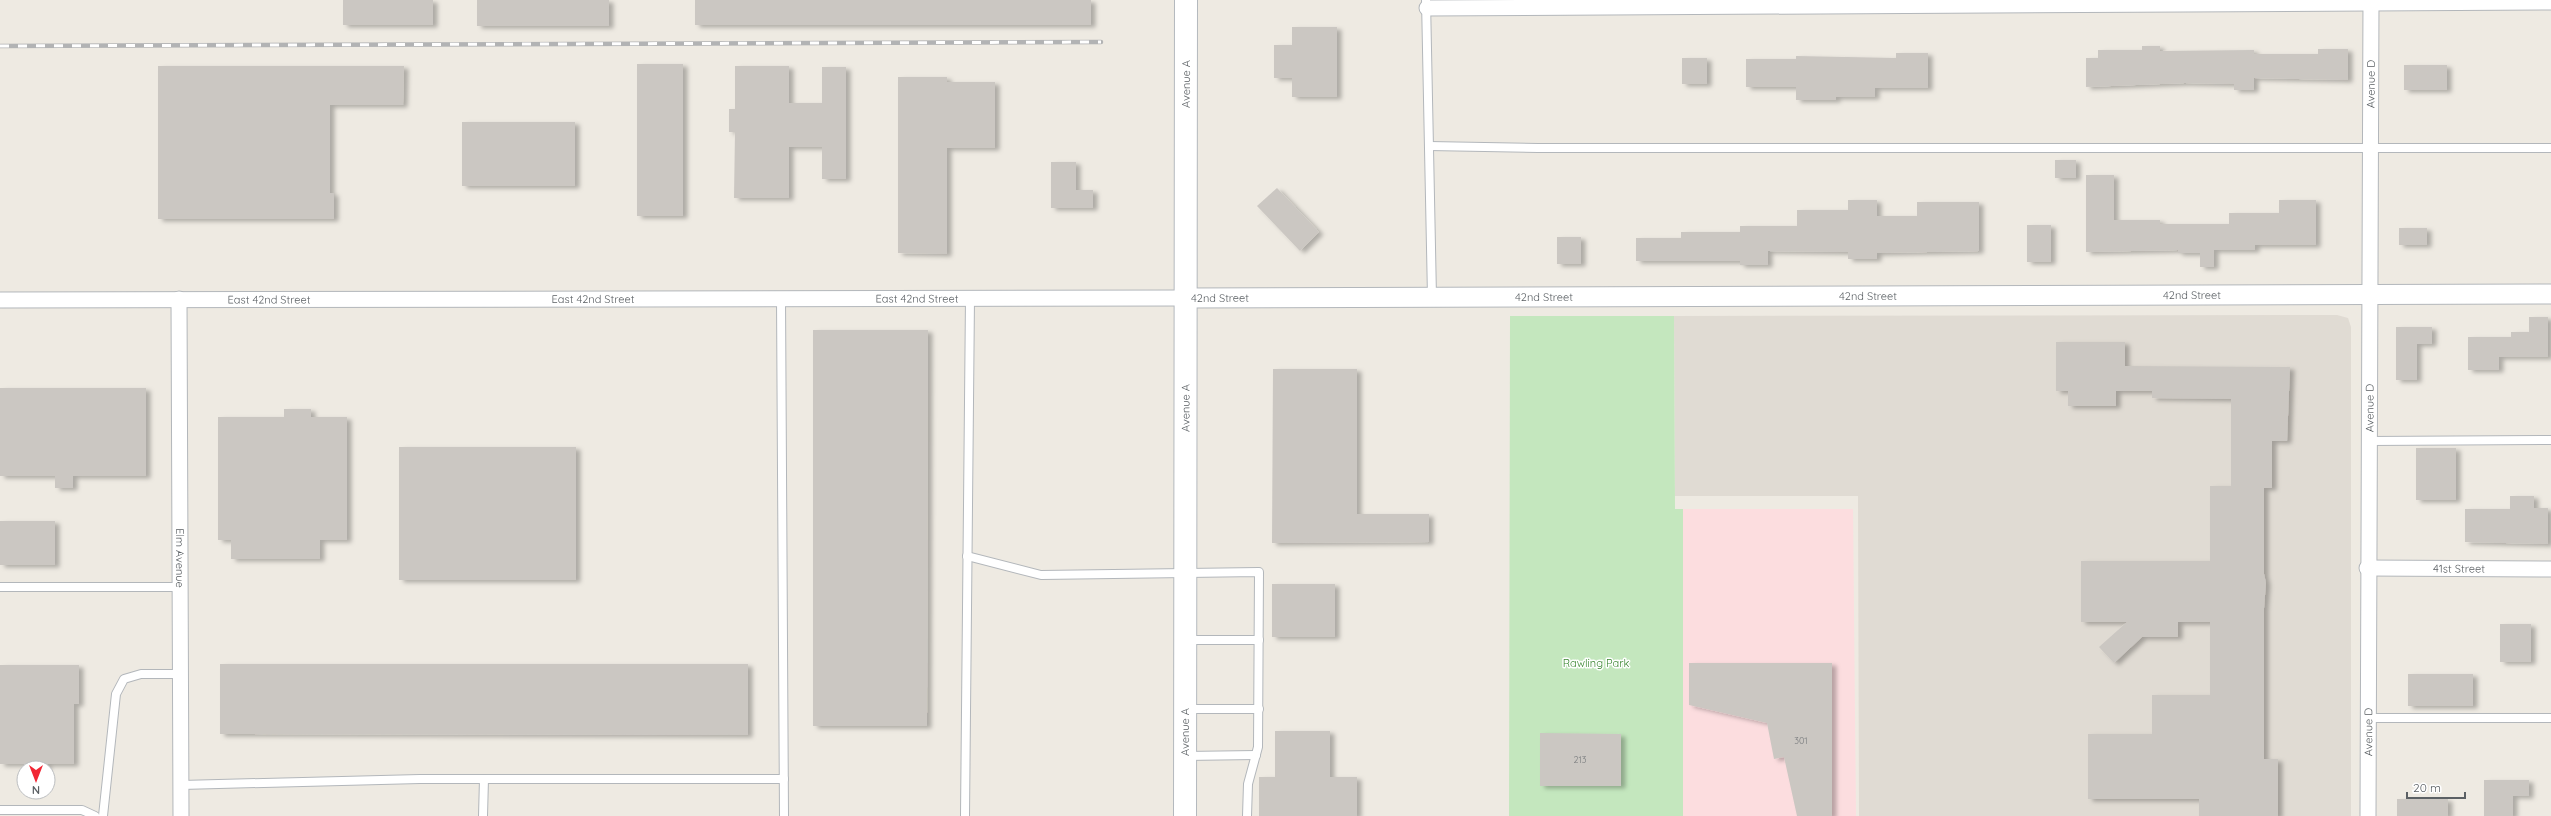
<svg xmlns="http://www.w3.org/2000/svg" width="2551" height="816" font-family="Quicksand,sans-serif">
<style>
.education{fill:#e0dbd3}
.medical{fill:#fcdddf}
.green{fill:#c4e7be}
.building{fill:#cbc7c2;filter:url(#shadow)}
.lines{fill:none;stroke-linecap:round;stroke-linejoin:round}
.service-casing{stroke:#b3b7bb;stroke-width:10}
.minor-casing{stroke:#b3b7bb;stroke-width:17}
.tertiary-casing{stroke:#b3b7bb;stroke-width:21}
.secondary-casing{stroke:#b4b9be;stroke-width:24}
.service{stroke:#fff;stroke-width:8}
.minor{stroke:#fff;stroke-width:15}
.tertiary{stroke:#fff;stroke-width:19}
.secondary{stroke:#fff;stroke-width:22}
.rail-casing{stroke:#b2b3b4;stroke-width:4.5}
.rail{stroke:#fff;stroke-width:3;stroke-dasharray:9;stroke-linecap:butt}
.labels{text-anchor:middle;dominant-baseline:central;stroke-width:3;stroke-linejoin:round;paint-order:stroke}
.number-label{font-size:9px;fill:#777a7c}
.street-label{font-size:11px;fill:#5b6064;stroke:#fff}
.park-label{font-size:11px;fill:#398630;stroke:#fff}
</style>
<defs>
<filter id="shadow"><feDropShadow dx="4.5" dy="2.5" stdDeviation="2" flood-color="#0004"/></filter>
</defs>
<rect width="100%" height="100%" fill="#eeeae2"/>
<path class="education" d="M 2337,315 L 2348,318 L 2351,327 L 2351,816 L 1859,816 L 1858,496 L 1675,496 L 1674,316 Z"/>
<path class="medical" d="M 1683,509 L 1858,509 L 1853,509 L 1856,816 L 1683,816 Z"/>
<path class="green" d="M 1510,316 L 1674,316 L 1675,509 L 1683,509 L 1683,816 L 1509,816 Z"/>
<g class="building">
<rect x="343" y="0" width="90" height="25"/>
<rect x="477" y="0" width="132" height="26"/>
<rect x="695" y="0" width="396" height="25"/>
<path d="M 1292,27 L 1337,27 L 1337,97 L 1292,97 L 1292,78 L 1274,78 L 1274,45 L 1292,45 Z"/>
<path d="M 2142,46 L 2160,46 L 2160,51 L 2254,50 L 2254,54 L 2318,54 L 2318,49 L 2348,49 L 2348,80 L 2254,78 L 2254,90 L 2234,90 L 2234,84 L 2185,83 L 2086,87 L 2086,58 L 2098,58 L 2098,50 L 2142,50 Z"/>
<path d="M 1896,53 L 1928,53 L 1928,88 L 1875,88 L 1875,97 L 1836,97 L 1836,100 L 1796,100 L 1796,87 L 1746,87 L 1746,59 L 1796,59 L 1796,56 L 1896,58 Z"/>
<rect x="1682" y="58" width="25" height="26"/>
<rect x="637" y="64" width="46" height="152"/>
<rect x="2404" y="65" width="43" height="25"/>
<path d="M 158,66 L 404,66 L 403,105 L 330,105 L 330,193 L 334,193 L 334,219 L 158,219 Z"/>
<path d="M 735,66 L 789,66 L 789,103 L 822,103 L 822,67 L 846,67 L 846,179 L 822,179 L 822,147 L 789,147 L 789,198 L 734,198 L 735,132 L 729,132 L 729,109 L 735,109 Z"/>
<path d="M 898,77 L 947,77 L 947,82 L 995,82 L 995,148 L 947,148 L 947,254 L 898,253 Z"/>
<rect x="462" y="122" width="113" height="64"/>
<rect x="2055" y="160" width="21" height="18"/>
<path d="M 1051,162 L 1076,162 L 1076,190 L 1093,190 L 1093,208 L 1051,208 Z"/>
<path d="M 2086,175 L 2114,175 L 2114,220 L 2160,220 L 2160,224 L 2229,224 L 2229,213 L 2279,213 L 2279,200 L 2316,200 L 2316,245 L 2255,245 L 2255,250 L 2214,250 L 2214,267 L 2200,267 L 2200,253 L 2178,253 L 2178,250 L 2086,252 Z"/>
<path d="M 1277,188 L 1319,232 L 1300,251 L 1257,206 Z"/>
<path d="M 1848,200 L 1877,200 L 1877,216 L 1917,216 L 1917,202 L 1979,202 L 1979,251 L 1877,253 L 1877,259 L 1848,259 L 1848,252 L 1768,251 L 1768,265 L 1740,265 L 1740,261 L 1636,261 L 1636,238 L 1681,238 L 1681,232 L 1740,232 L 1740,226 L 1797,226 L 1797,210 L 1848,210 Z"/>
<rect x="2027" y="225" width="24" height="37"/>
<rect x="2399" y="228" width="28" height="17"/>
<rect x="1557" y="237" width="24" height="27"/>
<path d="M 2529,317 L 2548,317 L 2548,357 L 2499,357 L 2499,370 L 2468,370 L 2468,337 L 2511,337 L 2511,332 L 2529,332 Z"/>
<path d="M 2396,327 L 2432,327 L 2432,344 L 2417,344 L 2417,380 L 2396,380 Z"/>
<path d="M 813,330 L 928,330 L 927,726 L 813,726 Z"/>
<path d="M 2056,342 L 2125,342 L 2125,366 L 2290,367 L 2287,441 L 2272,441 L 2272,488 L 2264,488 L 2264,574 L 2266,583 L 2264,608 L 2264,759 L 2278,759 L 2278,816 L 2199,816 L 2199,799 L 2088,799 L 2088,734 L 2152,734 L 2152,695 L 2210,695 L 2210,622 L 2178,622 L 2178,637 L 2142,637 L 2114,663 L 2099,647 L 2127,622 L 2081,622 L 2081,561 L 2210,561 L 2210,486 L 2231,486 L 2231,399 L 2152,398 L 2152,391 L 2116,391 L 2116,406 L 2068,406 L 2068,391 L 2056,391 Z"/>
<path d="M 1273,369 L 1357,369 L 1357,514 L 1429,514 L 1429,542 L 1272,543 Z"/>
<path d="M 0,388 L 146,388 L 146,476 L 73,476 L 73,488 L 55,488 L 55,476 L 0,476 Z"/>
<path d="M 284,409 L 311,409 L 311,417 L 347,417 L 347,540 L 320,540 L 320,559 L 231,559 L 231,540 L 218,540 L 218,417 L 284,417 Z"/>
<rect x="399" y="447" width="177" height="133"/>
<rect x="2416" y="448" width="40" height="52"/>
<path d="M 2510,496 L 2534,496 L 2534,508 L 2548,508 L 2548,544 L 2465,542 L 2465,509 L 2510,509 Z"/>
<rect x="0" y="521" width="55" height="44"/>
<rect x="1272" y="584" width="63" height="53"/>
<rect x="2500" y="624" width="31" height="38"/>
<path d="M 1689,663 L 1832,663 L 1832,816 L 1797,816 L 1784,757 L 1774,759 L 1767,723 L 1689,705 Z"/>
<path d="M 220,664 L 748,664 L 748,735 L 220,734 Z"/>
<path d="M 0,665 L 79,665 L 79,704 L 74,704 L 74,764 L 47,764 L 47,768 L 24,768 L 24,764 L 0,764 Z"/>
<rect x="2408" y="674" width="65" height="32"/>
<path d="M 1275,731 L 1330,731 L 1330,777 L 1357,777 L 1357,816 L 1259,816 L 1259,777 L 1275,777 Z"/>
<path d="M 1540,733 L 1621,734 L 1621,786 L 1540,786 Z"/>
<path d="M 2484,780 L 2529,780 L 2529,796 L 2513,796 L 2513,816 L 2484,816 Z"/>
<rect x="2397" y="799" width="51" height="17"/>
</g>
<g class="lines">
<defs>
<g id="service">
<path d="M 1426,0 L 1432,297"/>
<path d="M 1429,146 L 1538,148 L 2551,148"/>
<path d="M 781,298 L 784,816"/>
<path d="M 2368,441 L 2551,440"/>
<path d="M 967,556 L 1041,575 L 1259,572 L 1258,747 L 1248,784 L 1247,816"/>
<path d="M 0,587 L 180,587"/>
<path d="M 1186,640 L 1259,640"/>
<path d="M 1185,709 L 1259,709"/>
<path d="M 2366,718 L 2551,718"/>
<path d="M 1185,756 L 1256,755"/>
<path d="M 181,785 L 420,779 L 784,779"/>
<path d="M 0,810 L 82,810 L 95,816"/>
<path d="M 103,816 L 116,694 L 124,679 L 141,674 L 180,674"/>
<path d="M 483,816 L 484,779"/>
<path d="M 965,816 L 970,298"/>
</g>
<g id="minor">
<path d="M 1427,8 L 2551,2"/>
<path id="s1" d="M 179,299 L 181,816"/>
<path id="s2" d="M 0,300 L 1185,298"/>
<path id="s3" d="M 2367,568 L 2551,569"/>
<path id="s4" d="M 2368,816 L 2371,0"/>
</g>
<g id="tertiary">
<path id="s5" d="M 1185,298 L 2551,294"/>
</g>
<g id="secondary">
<path id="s6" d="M 1185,816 L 1186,0"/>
</g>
</defs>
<use href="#service" class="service-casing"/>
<use href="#minor" class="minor-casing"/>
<use href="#tertiary" class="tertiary-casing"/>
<use href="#secondary" class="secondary-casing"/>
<use href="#service" class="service"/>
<use href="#minor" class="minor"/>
<use href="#tertiary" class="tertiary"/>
<use href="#secondary" class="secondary"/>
<defs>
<path id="rail" d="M 0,46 L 1101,42"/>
</defs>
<use href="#rail" class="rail-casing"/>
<use href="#rail" class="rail"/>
</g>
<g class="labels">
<g class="number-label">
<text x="1801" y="740">301</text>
<text x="1580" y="759">213</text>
</g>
<g class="street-label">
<text stroke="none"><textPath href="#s6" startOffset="732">Avenue A</textPath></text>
<text stroke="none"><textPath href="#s4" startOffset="732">Avenue D</textPath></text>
<text stroke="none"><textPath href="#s5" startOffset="1007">42nd Street</textPath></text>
<text stroke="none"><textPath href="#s5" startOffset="683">42nd Street</textPath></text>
<text stroke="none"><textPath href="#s5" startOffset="359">42nd Street</textPath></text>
<text stroke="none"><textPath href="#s2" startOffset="593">East 42nd Street</textPath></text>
<text stroke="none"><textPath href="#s2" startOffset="917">East 42nd Street</textPath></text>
<text stroke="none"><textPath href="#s5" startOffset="35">42nd Street</textPath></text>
<text stroke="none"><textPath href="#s2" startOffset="269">East 42nd Street</textPath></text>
<text stroke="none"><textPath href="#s6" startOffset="408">Avenue A</textPath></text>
<text stroke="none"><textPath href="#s4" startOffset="408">Avenue D</textPath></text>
<text stroke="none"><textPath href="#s1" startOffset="259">Elm Avenue</textPath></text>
<text stroke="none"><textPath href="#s3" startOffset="92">41st Street</textPath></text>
<text stroke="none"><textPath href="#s6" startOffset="84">Avenue A</textPath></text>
<text stroke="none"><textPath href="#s4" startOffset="84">Avenue D</textPath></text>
</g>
<g class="park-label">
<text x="1596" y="663">Rawling Park</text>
</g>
</g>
<g transform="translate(36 780) rotate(180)"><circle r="19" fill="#ffffff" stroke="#bdbfc1"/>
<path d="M0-3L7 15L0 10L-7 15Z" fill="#f12634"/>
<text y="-6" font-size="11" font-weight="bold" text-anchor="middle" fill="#5b6064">N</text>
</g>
<path d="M2407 792v6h58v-6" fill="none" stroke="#5b6064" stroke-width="2"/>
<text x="2413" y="792" font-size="12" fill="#5b6064" stroke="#ffffff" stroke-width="3" paint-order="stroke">20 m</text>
</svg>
